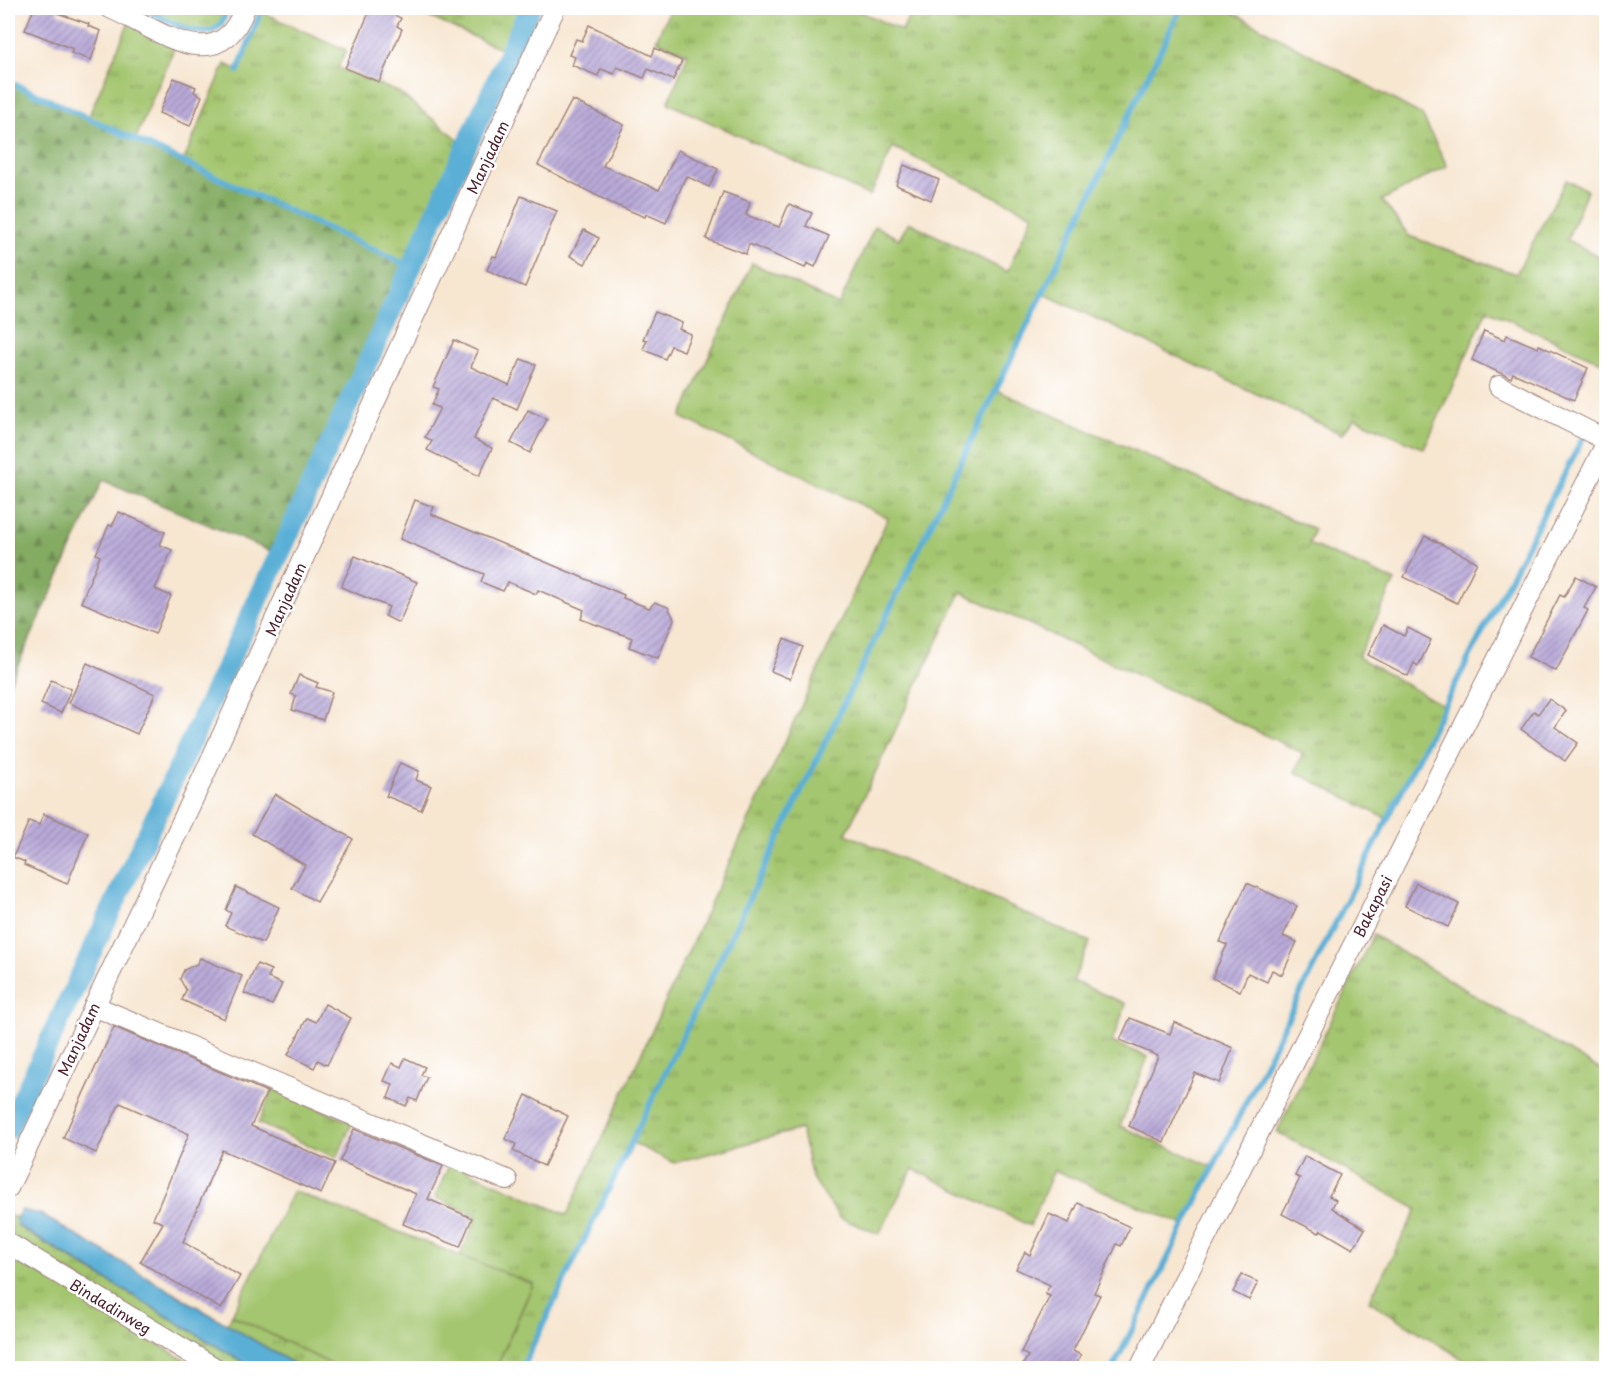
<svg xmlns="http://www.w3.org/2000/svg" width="1614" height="1376" font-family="'Playpen Sans',sans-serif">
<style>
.grass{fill:url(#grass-tufts);stroke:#77724d;stroke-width:1.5}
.forest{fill:url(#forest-firs);stroke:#666546;stroke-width:1.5}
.green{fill:#a4c66f;stroke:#77724d;stroke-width:1.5}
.water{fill:#5aafd6;stroke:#526780;stroke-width:1.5}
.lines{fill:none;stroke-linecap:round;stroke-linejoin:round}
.stream{stroke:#5aafd6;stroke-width:6}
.canal{stroke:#5aafd6;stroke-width:21}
.building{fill:url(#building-hatch)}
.street-casing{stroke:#a0827e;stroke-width:22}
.street{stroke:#fff;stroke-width:20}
.labels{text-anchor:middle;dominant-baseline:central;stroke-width:5;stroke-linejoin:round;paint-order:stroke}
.street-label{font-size:15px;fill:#4a1f2b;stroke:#fff}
</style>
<defs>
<pattern id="grass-tufts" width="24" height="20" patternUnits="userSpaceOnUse" patternTransform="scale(1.5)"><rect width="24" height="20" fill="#a4c66f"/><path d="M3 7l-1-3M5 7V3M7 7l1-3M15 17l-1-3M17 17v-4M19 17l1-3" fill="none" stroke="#88a05b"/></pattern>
<pattern id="forest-firs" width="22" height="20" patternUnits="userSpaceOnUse" patternTransform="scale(1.5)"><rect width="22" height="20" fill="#83ab62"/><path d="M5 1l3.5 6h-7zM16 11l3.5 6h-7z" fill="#6d8b51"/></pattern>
<pattern id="building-hatch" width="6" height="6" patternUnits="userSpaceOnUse" patternTransform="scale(1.5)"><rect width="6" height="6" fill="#b9aad9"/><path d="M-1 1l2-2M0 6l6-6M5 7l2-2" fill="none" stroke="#988ab0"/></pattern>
</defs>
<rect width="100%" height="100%" fill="#fff"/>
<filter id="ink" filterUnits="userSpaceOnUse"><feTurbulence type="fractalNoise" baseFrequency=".0167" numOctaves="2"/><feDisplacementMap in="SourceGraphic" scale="12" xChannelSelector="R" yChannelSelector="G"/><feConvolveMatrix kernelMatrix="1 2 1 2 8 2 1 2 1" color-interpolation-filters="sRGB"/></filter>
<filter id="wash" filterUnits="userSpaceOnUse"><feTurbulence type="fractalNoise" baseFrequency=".008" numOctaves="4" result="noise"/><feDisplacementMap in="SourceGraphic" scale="24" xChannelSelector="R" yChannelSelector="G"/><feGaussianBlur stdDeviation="1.35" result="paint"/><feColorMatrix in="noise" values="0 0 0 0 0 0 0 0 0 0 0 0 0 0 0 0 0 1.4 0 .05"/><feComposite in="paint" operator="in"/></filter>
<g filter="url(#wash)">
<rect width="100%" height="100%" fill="#f7e6d0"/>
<g class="grass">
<path d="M 142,8 L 227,8 C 225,13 224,21 220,25 C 204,45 160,16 142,8 Z"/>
<path d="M 409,8 L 530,8 L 510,53 Z"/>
<path d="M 671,8 L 853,8 L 902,31 L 913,8 L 1236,8 L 1234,13 L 1422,115 L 1447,166 L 1382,200 L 1409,236 L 1516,274 L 1566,180 L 1587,190 L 1567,240 L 1606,260 L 1606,364 L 1487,310 L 1424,449 L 1355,418 L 1342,434 L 1042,293 L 996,390 L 1314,529 L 1309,544 L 1395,581 L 1358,657 L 1444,706 L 1387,819 L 1295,772 L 1303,753 L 961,592 L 846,834 L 1090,942 L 1073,981 L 1126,1004 L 1112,1042 L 1148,1057 L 1120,1126 L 1213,1167 L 1184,1225 L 1054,1170 L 1030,1226 L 913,1169 L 879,1234 L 840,1218 L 812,1178 L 801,1129 L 674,1163 L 631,1142 L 522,1368 L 496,1368 L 533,1285 L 460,1256 L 477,1216 L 435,1197 L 450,1163 L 567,1215 L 888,518 L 681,417 L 752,263 L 839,305 L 875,226 L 899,239 L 909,222 L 1007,272 L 1033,215 L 893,147 L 870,196 L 668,103 L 688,54 L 656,40 Z"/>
<path d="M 261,12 L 346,50 L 338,68 L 398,92 L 467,146 L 413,268 L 183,162 L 225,64 L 238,70 Z"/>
<path d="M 130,20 L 176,44 L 135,140 L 88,118 Z"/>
<path d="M 1373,935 L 1604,1072 L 1606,1068 L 1606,1368 L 1477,1368 L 1369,1301 L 1417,1209 L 1277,1132 Z"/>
<path d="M 273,1089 L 352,1123 L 337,1158 L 258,1123 Z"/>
<path d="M 10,1215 L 16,1218 L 18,1226 L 28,1233 L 253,1368 L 229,1368 L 21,1243 L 11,1236 Z"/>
<path d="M 8,1254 L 198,1368 L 8,1368 Z"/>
<path d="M 232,1315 L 339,1368 L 301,1368 L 227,1325 Z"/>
</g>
<path class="forest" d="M 8,81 L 413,268 L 279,555 L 103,480 L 8,687 Z"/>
<path class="green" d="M 293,1191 L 533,1284 L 496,1368 L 339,1368 L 232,1315 Z"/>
<path class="water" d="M 22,1210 L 40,1214 L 301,1368 L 253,1368 L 18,1226 L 16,1218 Z"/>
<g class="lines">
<g class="stream">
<path d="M 142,8 C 160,16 204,45 220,25 C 224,21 225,13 227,8"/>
<path d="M 238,71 L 262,8"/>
<path d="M 8,81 L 413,268"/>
<path d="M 522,1368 L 1181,8"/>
<path d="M 1113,1368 L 1444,706 L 1584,436"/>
</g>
<path class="canal" d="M 8,1129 L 279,555 L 530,8"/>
</g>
<g id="blocks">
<g class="building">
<path d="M 34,8 L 59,8 L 57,13 L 89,24 L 88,26 L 101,31 L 91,60 L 71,53 L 73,49 L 25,30 Z"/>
<path d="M 371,8 L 378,8 L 401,18 L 397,26 L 402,29 L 379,82 L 345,68 Z"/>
<path d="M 589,25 L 652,56 L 655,48 L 682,61 L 673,80 L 648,69 L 644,78 L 617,67 L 614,74 L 601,69 L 598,76 L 572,65 L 575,57 L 569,55 L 576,39 L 582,41 Z"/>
<path d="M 174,78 L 196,87 L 194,92 L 202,96 L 190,126 L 159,113 Z"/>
<path d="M 572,100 L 624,125 L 603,166 L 659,190 L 678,150 L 718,169 L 709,187 L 686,176 L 666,223 L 646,214 L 645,217 L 611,203 L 538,165 Z"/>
<path d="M 904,165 L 939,180 L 931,200 L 896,185 Z"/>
<path d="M 723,192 L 750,202 L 746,215 L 779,227 L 789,204 L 812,213 L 806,226 L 829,236 L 815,267 L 807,263 L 805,268 L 749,244 L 746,254 L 706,239 Z"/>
<path d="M 521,196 L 557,211 L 525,287 L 487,270 L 493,256 L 496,257 Z"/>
<path d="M 584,230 L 599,238 L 585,264 L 570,256 Z"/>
<path d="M 655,312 L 682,323 L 679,329 L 691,334 L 684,351 L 671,346 L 665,359 L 643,349 L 647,340 L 643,339 Z"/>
<path d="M 1484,331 L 1505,340 L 1507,335 L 1538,348 L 1539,345 L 1588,368 L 1574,400 L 1513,373 L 1511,378 L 1472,360 Z"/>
<path d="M 454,340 L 478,351 L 471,367 L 509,385 L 521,359 L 536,365 L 517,409 L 493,398 L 474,439 L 492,448 L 479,476 L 427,450 L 432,441 L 425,437 L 440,408 L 432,405 L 439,389 L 433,387 Z"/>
<path d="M 528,410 L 547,419 L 530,453 L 511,443 Z"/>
<path d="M 415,500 L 434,507 L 431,514 L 624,595 L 623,598 L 649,608 L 655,602 L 668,607 L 674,619 L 658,658 L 629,647 L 632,638 L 581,619 L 584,610 L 538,590 L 536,594 L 508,582 L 503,591 L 481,582 L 484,574 L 400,539 Z"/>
<path d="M 119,512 L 165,532 L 160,545 L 172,550 L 155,589 L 171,596 L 155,634 L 81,602 L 100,556 L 96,554 L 109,525 L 112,526 Z"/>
<path d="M 1425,536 L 1477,562 L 1457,603 L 1404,577 Z"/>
<path d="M 355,556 L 417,582 L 399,623 L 385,616 L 389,607 L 341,587 Z"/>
<path d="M 1576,576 L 1596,587 L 1584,608 L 1588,610 L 1556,671 L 1528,657 L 1560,595 L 1564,597 Z"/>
<path d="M 1383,625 L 1404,636 L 1408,628 L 1431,640 L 1418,666 L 1414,663 L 1408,676 L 1368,655 Z"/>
<path d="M 784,639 L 803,647 L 790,679 L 771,671 Z"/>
<path d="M 87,663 L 155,694 L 137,734 L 69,703 Z"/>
<path d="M 299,675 L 318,683 L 316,687 L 332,692 L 323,720 L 292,710 L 296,696 L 291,694 Z"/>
<path d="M 51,680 L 71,689 L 61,713 L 41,704 Z"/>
<path d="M 1549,699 L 1566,711 L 1555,727 L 1578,743 L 1565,761 L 1521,729 L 1534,711 L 1538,714 Z"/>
<path d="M 400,763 L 419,771 L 416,780 L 431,786 L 421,810 L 386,796 Z"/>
<path d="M 275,794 L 353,839 L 317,902 L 292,888 L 305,865 L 252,834 Z"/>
<path d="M 44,814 L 88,833 L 67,884 L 24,865 L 25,862 L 13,857 L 29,821 L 39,825 Z"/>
<path d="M 1247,883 L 1297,906 L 1283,936 L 1297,942 L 1282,975 L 1272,970 L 1267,982 L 1248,973 L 1240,991 L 1212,978 L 1227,945 L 1220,942 Z"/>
<path d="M 1416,883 L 1459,904 L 1448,927 L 1405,906 Z"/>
<path d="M 236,887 L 279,907 L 263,943 L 225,926 L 231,913 L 226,910 Z"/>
<path d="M 200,958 L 242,976 L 224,1019 L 182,1000 L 186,990 L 180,979 L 184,970 L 197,964 Z"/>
<path d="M 257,964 L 271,970 L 268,978 L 282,984 L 272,1005 L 244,993 Z"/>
<path d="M 325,1004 L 351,1018 L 327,1065 L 318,1060 L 314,1068 L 288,1055 L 307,1018 L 316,1022 Z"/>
<path d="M 1130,1018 L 1170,1034 L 1174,1022 L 1233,1048 L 1219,1083 L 1195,1073 L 1164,1142 L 1129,1126 L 1158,1056 L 1120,1040 Z"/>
<path d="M 114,1027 L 267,1092 L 251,1126 L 335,1163 L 321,1194 L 222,1150 L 183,1242 L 240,1276 L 221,1309 L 140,1262 L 163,1223 L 153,1219 L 189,1134 L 120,1103 L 96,1153 L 63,1138 Z"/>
<path d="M 405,1058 L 425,1067 L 421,1075 L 427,1077 L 417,1101 L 410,1098 L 406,1106 L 388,1098 L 393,1084 L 384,1081 L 392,1063 L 401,1067 Z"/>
<path d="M 526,1095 L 568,1116 L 544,1166 L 513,1151 L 516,1144 L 505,1139 Z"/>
<path d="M 354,1129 L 443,1166 L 428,1199 L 472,1218 L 460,1247 L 403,1224 L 416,1194 L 340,1161 Z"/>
<path d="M 1305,1156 L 1340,1175 L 1329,1196 L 1336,1200 L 1332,1208 L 1365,1229 L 1353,1249 L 1321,1230 L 1319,1233 L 1282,1214 L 1300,1178 L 1295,1176 Z"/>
<path d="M 1078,1203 L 1130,1227 L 1121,1246 L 1117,1244 L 1094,1293 L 1100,1295 L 1073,1351 L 1081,1355 L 1074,1368 L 1021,1368 L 1028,1356 L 1021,1352 L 1050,1296 L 1045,1294 L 1050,1285 L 1016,1269 L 1025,1252 L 1030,1255 L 1049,1214 L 1069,1223 Z"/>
<path d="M 1242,1275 L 1258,1282 L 1249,1300 L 1233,1292 Z"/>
</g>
</g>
</g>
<g filter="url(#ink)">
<use href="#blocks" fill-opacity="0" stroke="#a0827e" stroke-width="1.5"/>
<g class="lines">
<defs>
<g id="street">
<path d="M 110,8 C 157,28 218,81 245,8"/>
<path d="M 1499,386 L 1606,440"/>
<path d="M 94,1006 L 507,1180"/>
<path d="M 8,1188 L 200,784 L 555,8"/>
<path d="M 8,1243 L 215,1368"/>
<path d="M 1140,1368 L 1606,444"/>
</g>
</defs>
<use href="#street" class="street-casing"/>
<use href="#street" class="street"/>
</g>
</g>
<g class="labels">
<g class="street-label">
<text transform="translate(487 157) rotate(-65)">Manjadam</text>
<text transform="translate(285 599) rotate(-66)">Manjadam</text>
<text transform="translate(1372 906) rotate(-63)">Bakapasi</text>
<text transform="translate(78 1039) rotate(-65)">Manjadam</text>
<text transform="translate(111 1306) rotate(31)">Bindadinweg</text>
</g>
</g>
<rect width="1614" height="1376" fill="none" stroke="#fff" stroke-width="30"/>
</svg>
